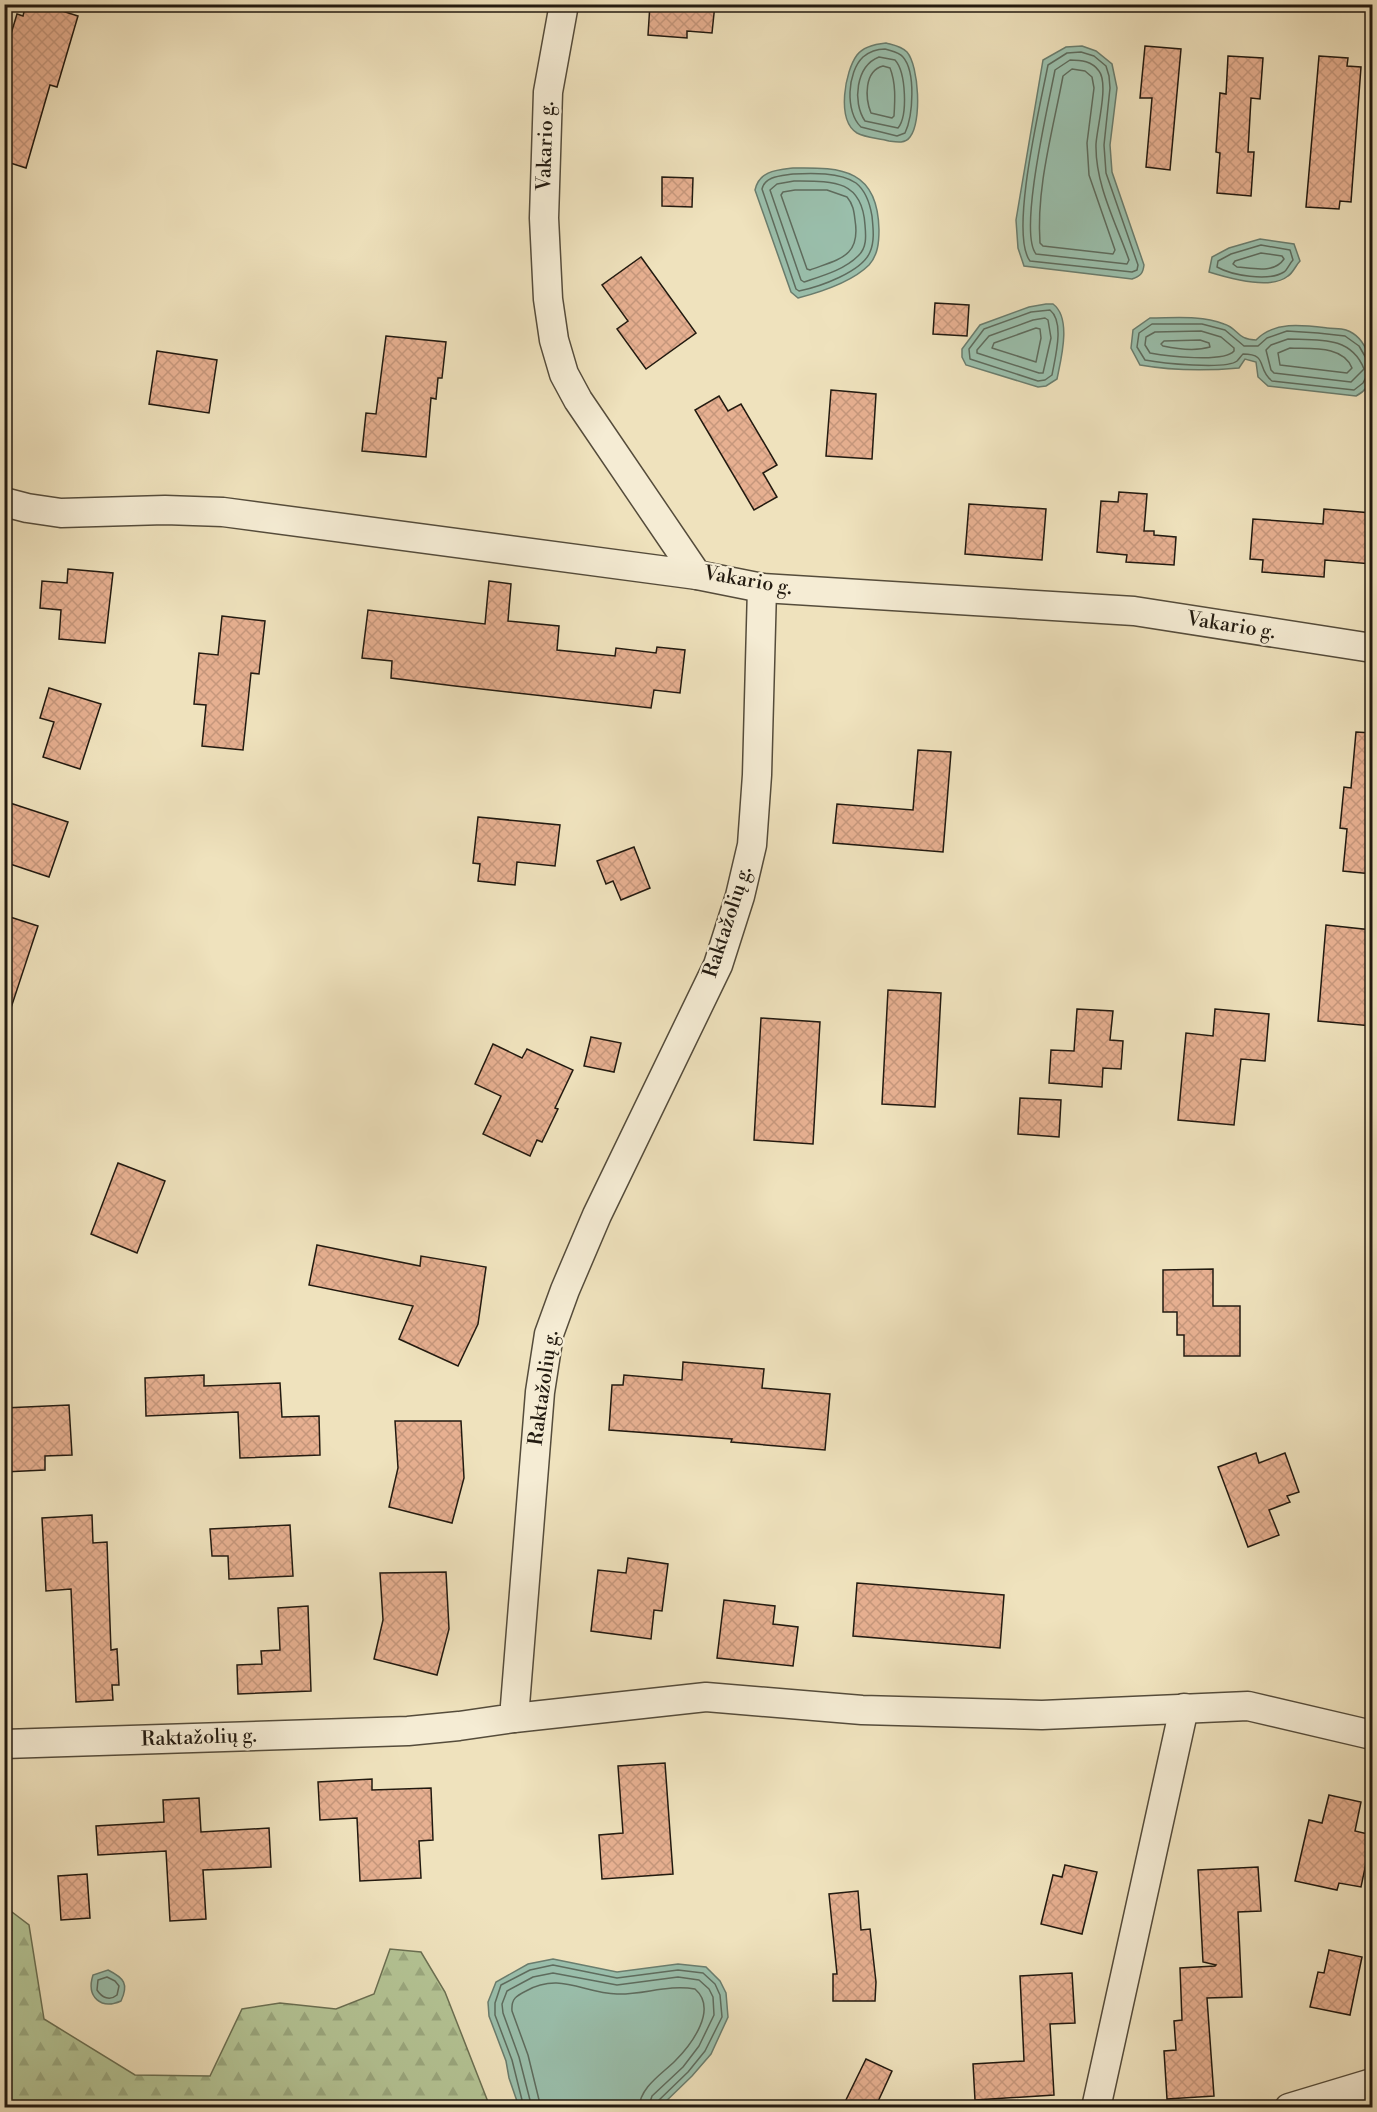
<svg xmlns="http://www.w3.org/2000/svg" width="1377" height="2112" font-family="'Libre Bodoni',serif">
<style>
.grass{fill:url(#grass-tufts);stroke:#6b6f52;stroke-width:1.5}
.forest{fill:url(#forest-firs);stroke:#6b6f52;stroke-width:1.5}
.water{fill:#9abfac;stroke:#6a7d6e;stroke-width:1.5}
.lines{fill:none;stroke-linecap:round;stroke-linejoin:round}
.shore{stroke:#5e6c5e;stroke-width:1.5}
.building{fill:url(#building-cross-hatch);stroke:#221a10;stroke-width:1.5}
.street-casing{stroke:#554c3b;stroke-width:31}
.street{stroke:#f5ecd4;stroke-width:28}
.labels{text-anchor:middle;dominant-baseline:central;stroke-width:4.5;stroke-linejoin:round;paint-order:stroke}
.street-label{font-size:20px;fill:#221a10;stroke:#f5ecd4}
</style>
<defs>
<pattern id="grass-tufts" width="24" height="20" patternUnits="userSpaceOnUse" patternTransform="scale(1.5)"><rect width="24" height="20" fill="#b4c495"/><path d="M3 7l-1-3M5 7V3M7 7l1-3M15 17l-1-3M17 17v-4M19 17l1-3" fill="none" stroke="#9aa87f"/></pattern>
<pattern id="forest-firs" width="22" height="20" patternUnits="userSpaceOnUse" patternTransform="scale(1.5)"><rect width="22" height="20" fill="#b4c495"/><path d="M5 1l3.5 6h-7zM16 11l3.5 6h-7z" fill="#9aa87f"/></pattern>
<pattern id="building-cross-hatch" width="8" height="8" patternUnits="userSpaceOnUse" patternTransform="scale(1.5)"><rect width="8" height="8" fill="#e7b091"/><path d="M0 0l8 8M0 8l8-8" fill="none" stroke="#c6977c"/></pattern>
</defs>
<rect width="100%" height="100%" fill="#efe2bd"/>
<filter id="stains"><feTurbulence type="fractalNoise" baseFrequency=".00333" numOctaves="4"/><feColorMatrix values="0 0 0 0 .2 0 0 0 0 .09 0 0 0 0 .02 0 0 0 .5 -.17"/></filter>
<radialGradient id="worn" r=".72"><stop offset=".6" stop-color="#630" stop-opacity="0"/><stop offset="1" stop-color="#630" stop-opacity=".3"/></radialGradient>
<path class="grass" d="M 1372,2098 L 1372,2107 L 1342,2107 Z"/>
<path class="forest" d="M 12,1912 L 29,1925 L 44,2019 L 135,2075 L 210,2076 L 242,2009 L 280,2003 L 336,2009 L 374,1994 L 390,1949 L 421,1952 L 445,1992 L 490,2107 L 5,2107 L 4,1914 Z"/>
<g class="water">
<path d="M 886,43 C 893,45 901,46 907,52 C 919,66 922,122 910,137 C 905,144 896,142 889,141 C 879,138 866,138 857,133 C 836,120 845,71 857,55 C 863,47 876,44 886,43 Z"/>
<path d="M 1082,46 L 1096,51 L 1112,64 L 1117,88 L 1110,145 L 1112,172 L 1144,265 C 1143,273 1141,276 1132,279 L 1024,266 L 1018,248 L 1016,220 L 1043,60 L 1066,47 Z"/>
<path d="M 793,168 C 843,167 878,170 879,230 C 879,242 878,255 869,265 C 852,282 821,292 798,298 L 791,292 L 755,190 C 759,171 776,170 793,168 Z"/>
<path d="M 1260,239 L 1294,244 L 1300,261 C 1296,265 1293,273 1288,276 C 1271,290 1228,278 1209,272 L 1212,257 L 1229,248 Z"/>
<path d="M 1046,304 L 1053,304 C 1072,318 1061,359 1057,379 L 1046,386 L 1038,387 L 966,365 L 962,357 L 962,349 L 980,325 L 1029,307 Z"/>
<path d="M 1150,318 C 1175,318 1200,315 1224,324 C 1238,328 1237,340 1256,340 C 1274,321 1303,325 1327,328 C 1333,329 1340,328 1346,330 C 1367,337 1377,369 1367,387 C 1364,391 1360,394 1356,396 L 1268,386 L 1258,377 L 1256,362 L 1245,359 L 1239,368 C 1205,371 1174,371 1140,365 L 1131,348 L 1133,330 Z"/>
<path d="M 553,1959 L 617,1972 L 678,1964 L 706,1967 L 720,1981 L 726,1993 L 728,2017 L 711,2054 L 692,2076 L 660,2107 L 519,2107 L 509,2078 L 506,2061 L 489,2016 L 488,2002 L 496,1982 L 528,1964 Z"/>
<path d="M 108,1970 C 124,1978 129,1984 121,2001 C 101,2010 86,1997 93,1975 Z"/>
</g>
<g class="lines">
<g class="shore">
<path d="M 885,49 C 891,51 899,52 903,57 C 916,72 913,116 905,133 L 897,136 L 861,127 C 845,112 847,72 863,57 C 869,52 878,49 885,49 Z"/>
<path d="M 1081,52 L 1094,56 L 1106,66 L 1109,76 L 1110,88 L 1104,145 L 1106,173 L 1138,265 L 1137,270 L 1132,272 L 1030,261 C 1009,234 1041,102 1048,65 L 1067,53 Z"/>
<path d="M 879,57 L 895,60 C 906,72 908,116 898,128 L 865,121 C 852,102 856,66 879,57 Z"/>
<path d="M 1070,60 C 1081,60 1092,61 1099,71 C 1109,84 1097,127 1096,144 C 1095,184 1116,223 1129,260 L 1127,264 L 1036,254 C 1018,232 1049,102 1055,70 Z"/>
<path d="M 883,66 L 890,68 C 896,83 895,100 894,116 L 892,118 L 871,113 C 865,98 864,71 883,66 Z"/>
<path d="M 1072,69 L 1085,71 L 1092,77 L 1094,88 L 1087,143 L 1089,175 L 1115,250 L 1113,254 L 1043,246 L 1040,243 C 1036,188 1053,130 1063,76 Z"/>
<path d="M 793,174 C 811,173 840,172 856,183 C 866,191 870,204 872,216 C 873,227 875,241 870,252 C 862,272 819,287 799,291 L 796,289 L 762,189 C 765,176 781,176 793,174 Z"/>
<path d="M 794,181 C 832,181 862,179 865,225 C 866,236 867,248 858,256 C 844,270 822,276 804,282 L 801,280 L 770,190 L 777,184 Z"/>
<path d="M 795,190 L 827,190 L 847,197 C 853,204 854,211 855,220 C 861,257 839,259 810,270 L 807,269 L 781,195 L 783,192 Z"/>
<path d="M 1261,245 L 1290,250 L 1293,260 C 1290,263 1287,270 1284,272 C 1268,282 1231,275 1217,267 L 1218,261 L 1231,254 Z"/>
<path d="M 1261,253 L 1282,256 L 1284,259 C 1274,274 1252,268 1237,267 L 1233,264 L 1235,261 Z"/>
<path d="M 1050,310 C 1065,322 1055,358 1052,375 L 1045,380 L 1038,381 L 970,359 L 969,349 L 984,329 L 1031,312 Z"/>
<path d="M 1045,318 L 1048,320 L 1051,338 L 1043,373 L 1039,373 L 977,353 L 977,350 L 989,336 L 1033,320 Z"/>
<path d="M 1036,328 L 1040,329 L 1041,338 L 1036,362 L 992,348 L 994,343 Z"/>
<path d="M 1201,331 L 1221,337 L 1234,348 L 1234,351 C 1224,363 1166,356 1150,353 L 1145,345 L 1146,337 L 1155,332 Z"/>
<path d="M 1288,339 C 1319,340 1351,336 1364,369 L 1351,382 L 1274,373 L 1271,370 L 1266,350 L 1271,345 Z"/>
<path d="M 1200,340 L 1209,343 L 1210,347 C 1197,351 1177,349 1163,346 L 1161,344 L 1164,341 Z"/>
<path d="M 1290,348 C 1311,349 1343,345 1352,368 L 1347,373 L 1280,365 L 1278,353 Z"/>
<path d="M 1372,360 L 1366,358 L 1359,346 L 1345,336 L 1318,333 L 1287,331 L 1267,338 L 1258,346 L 1244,346 L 1225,330 L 1202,324 L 1152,324 L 1139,333 L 1137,347 L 1145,360 C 1160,363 1226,370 1237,361 C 1239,359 1241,356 1243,354 C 1269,354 1256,369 1272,381 L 1354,390 L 1363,383 L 1366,377 L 1372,375"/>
<path d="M 107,1977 L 115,1981 L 119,1986 L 117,1995 C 110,2001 102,1998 97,1990 L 98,1980 Z"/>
<path d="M 524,2108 L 512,2060 L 495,2015 L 495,2003 L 501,1985 L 530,1970 L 553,1965 L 617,1978 L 678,1970 L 703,1973 L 715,1984 L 720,1995 L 722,2017 L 705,2051 L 688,2072 L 658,2101 L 656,2108"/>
<path d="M 532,2108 L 519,2057 L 503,2013 L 502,2004 L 507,1991 L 533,1977 L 553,1973 L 617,1985 L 678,1977 L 699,1980 L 709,1989 L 713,1997 L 714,2015 L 699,2046 L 683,2067 L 652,2096 L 648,2108"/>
<path d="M 541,2108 L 528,2055 L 512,2011 C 511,1999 516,1996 526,1991 C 560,1972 583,1993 617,1994 C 643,1995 668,1984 695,1989 C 718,2009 692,2044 675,2061 C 662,2074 640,2087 639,2108"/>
</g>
</g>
<g class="building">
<path d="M 26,4 L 40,4 L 78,16 L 57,87 L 50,85 L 26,168 L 4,161 L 4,57 L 17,14 L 23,16 Z"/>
<path d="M 650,4 L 715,4 L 712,33 L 687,31 L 687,38 L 648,35 Z"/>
<path d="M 1145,46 L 1181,49 L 1170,170 L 1146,167 L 1152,98 L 1140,98 Z"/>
<path d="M 1228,56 L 1263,58 L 1260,99 L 1251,98 L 1248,152 L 1254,152 L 1251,196 L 1217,193 L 1220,153 L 1216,152 L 1220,93 L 1226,94 Z"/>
<path d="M 1319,56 L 1348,58 L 1347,66 L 1361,67 L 1351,202 L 1340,201 L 1339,209 L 1306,207 Z"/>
<path d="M 662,177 L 693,178 L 692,207 L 662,206 Z"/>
<path d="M 641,257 L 696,333 L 646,369 L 617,329 L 628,321 L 602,285 Z"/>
<path d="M 935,303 L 969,305 L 967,336 L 933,334 Z"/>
<path d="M 386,336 L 446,342 L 442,378 L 438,378 L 436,399 L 431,398 L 426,457 L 362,451 L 366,413 L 376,414 Z"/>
<path d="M 157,351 L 217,360 L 209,413 L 149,404 Z"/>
<path d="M 831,390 L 876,394 L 872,459 L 826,456 Z"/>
<path d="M 719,396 L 728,411 L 741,404 L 777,465 L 763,473 L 777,497 L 754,510 L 695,410 Z"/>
<path d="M 1119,492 L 1147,494 L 1144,531 L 1154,531 L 1154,535 L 1176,537 L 1174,565 L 1126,562 L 1127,555 L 1097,552 L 1101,501 L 1118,502 Z"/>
<path d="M 969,504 L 1046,509 L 1042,560 L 965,554 Z"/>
<path d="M 1324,509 L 1372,513 L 1372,564 L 1325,560 L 1324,577 L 1262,572 L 1263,560 L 1250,559 L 1253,519 L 1323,524 Z"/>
<path d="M 68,569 L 113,573 L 105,643 L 59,639 L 61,610 L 40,608 L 42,581 L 67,583 Z"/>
<path d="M 489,581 L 511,584 L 508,621 L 559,626 L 557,650 L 615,656 L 616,648 L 656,653 L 657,647 L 685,650 L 680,693 L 654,690 L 651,708 L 455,686 L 391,678 L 392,661 L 362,658 L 368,610 L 485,624 Z"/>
<path d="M 222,616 L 265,621 L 259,674 L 251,673 L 243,750 L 202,746 L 206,705 L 194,704 L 199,653 L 218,655 Z"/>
<path d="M 49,688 L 101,704 L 80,769 L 43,757 L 54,722 L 40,718 Z"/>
<path d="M 1356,732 L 1372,733 L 1372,874 L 1343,871 L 1347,829 L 1340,828 L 1344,787 L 1351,788 Z"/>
<path d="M 918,750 L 951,752 L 943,852 L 833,843 L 837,804 L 913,810 Z"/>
<path d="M 4,801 L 68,822 L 49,877 L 4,862 Z"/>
<path d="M 478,817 L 560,825 L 555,866 L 517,862 L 515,885 L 478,881 L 480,864 L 473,863 Z"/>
<path d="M 634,847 L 650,888 L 621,900 L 613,881 L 606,884 L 597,861 Z"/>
<path d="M 4,915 L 38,926 L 9,1014 L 4,1013 Z"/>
<path d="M 1326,925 L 1372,930 L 1372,1026 L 1318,1021 Z"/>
<path d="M 888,990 L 941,993 L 935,1107 L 882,1104 Z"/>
<path d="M 1077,1009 L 1113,1011 L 1110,1040 L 1123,1041 L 1121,1069 L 1103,1068 L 1102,1087 L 1049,1083 L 1051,1050 L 1074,1051 Z"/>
<path d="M 1215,1009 L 1269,1014 L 1265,1061 L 1241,1059 L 1234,1125 L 1178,1120 L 1186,1033 L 1213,1036 Z"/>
<path d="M 761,1018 L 820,1022 L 813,1144 L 754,1140 Z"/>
<path d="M 591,1037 L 621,1043 L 614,1072 L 584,1066 Z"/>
<path d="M 493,1044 L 522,1058 L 527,1049 L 573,1070 L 555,1108 L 558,1109 L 542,1142 L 537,1140 L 530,1156 L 483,1134 L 501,1096 L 475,1084 Z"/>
<path d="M 1020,1098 L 1061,1100 L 1059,1137 L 1018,1134 Z"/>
<path d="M 118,1163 L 165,1181 L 137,1253 L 91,1234 Z"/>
<path d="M 317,1245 L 420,1266 L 421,1256 L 486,1267 L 478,1324 L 458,1366 L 399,1339 L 413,1306 L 309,1285 Z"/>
<path d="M 1213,1269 L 1213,1306 L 1240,1306 L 1240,1356 L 1184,1356 L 1184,1335 L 1177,1335 L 1177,1312 L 1163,1312 L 1163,1270 Z"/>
<path d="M 683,1362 L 764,1369 L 762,1388 L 830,1394 L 825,1450 L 731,1442 L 732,1439 L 609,1430 L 612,1385 L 623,1385 L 624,1375 L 682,1380 Z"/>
<path d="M 204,1375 L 204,1386 L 280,1383 L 282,1417 L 319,1416 L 320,1455 L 240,1458 L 238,1412 L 146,1416 L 145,1378 Z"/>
<path d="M 69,1405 L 72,1455 L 45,1456 L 45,1470 L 4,1472 L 4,1408 Z"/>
<path d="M 395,1421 L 461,1421 L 464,1478 L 452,1523 L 389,1507 L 398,1468 Z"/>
<path d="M 1256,1453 L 1259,1463 L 1285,1453 L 1299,1492 L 1287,1496 L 1290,1502 L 1269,1510 L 1279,1535 L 1248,1547 L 1218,1467 Z"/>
<path d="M 92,1515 L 93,1543 L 107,1542 L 111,1650 L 117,1649 L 119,1685 L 112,1685 L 113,1700 L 76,1702 L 71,1589 L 46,1591 L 42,1518 Z"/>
<path d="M 290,1525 L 293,1576 L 229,1579 L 228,1556 L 212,1556 L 210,1529 Z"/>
<path d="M 628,1558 L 668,1564 L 662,1611 L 654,1610 L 651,1639 L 591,1631 L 598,1570 L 626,1573 Z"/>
<path d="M 446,1572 L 449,1629 L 437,1675 L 374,1659 L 383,1620 L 380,1573 Z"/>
<path d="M 857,1583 L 1004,1595 L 1000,1648 L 853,1636 Z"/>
<path d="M 724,1600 L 775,1606 L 773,1624 L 798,1627 L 793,1666 L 717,1658 Z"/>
<path d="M 308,1606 L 311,1691 L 238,1694 L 237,1665 L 262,1664 L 261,1651 L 280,1650 L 278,1608 Z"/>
<path d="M 665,1763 L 673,1874 L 602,1879 L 599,1835 L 623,1833 L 618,1766 Z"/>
<path d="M 372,1779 L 372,1790 L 431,1788 L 433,1840 L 419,1841 L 421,1878 L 360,1881 L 357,1818 L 320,1820 L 318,1782 Z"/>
<path d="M 1329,1795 L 1361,1802 L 1355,1831 L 1372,1835 L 1361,1887 L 1339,1883 L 1337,1890 L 1295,1881 L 1309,1820 L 1322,1823 Z"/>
<path d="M 199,1798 L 201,1832 L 269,1828 L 271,1867 L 203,1870 L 206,1919 L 170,1921 L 166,1851 L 98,1855 L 96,1826 L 164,1822 L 163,1800 Z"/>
<path d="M 1065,1865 L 1097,1872 L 1082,1934 L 1041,1924 L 1053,1875 L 1062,1877 Z"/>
<path d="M 1258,1867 L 1261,1911 L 1238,1912 L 1242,1997 L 1207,1998 L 1214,2096 L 1167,2099 L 1164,2051 L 1176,2050 L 1174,2021 L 1182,2020 L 1180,1968 L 1215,1966 L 1216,1965 L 1203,1962 L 1198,1870 Z"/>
<path d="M 87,1874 L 90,1918 L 61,1920 L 58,1876 Z"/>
<path d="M 858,1891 L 861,1930 L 870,1929 L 876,1982 L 875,2001 L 833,2001 L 833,1974 L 837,1974 L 829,1894 Z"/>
<path d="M 1329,1950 L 1362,1957 L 1350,2015 L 1310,2007 L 1318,1972 L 1324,1973 Z"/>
<path d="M 1072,1973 L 1075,2023 L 1050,2024 L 1054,2095 L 975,2100 L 973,2064 L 1024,2061 L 1020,1976 Z"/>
<path d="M 866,2059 L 892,2071 L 875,2108 L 842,2108 Z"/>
</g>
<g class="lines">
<defs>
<g id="street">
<path d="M 564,4 L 548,92 L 544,218 L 548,299 L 554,340 L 564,374 L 578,400 L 697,575 L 762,588 L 1134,611 L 1372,648"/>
<path d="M 4,502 L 27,508 L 61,513 L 165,510 L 223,512 L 697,575"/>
<path d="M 514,1718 L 706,1697 L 862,1710 L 1042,1715 L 1248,1706 L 1372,1735"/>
<path d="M 4,1744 L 408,1731 L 459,1726 L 514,1718 L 540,1392 L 549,1334 L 565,1290 L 597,1215 L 718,965 L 740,896 L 752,845 L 757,775 L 762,588"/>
<path d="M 1096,2108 L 1184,1708"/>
<path d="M 1289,2108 L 1372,2083"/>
</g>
</defs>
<use href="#street" class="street-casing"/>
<use href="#street" class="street"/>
</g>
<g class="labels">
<g class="street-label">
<text transform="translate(546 146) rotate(-88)">Vakario g.</text>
<text transform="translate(748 581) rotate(10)">Vakario g.</text>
<text transform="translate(1231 626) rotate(9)">Vakario g.</text>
<text transform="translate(728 922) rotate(-72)">Raktažolių g.</text>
<text transform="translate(544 1388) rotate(-82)">Raktažolių g.</text>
<text transform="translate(199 1738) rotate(-2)">Raktažolių g.</text>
</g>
</g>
<rect width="1377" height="2112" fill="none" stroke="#efe2bd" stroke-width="24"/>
<rect x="6" y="6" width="1365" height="2100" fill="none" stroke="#221a10" stroke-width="3"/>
<rect x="12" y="12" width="1353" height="2088" fill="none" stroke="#221a10" stroke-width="1.5"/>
<rect width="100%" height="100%" filter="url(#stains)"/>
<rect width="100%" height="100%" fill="url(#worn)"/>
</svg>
